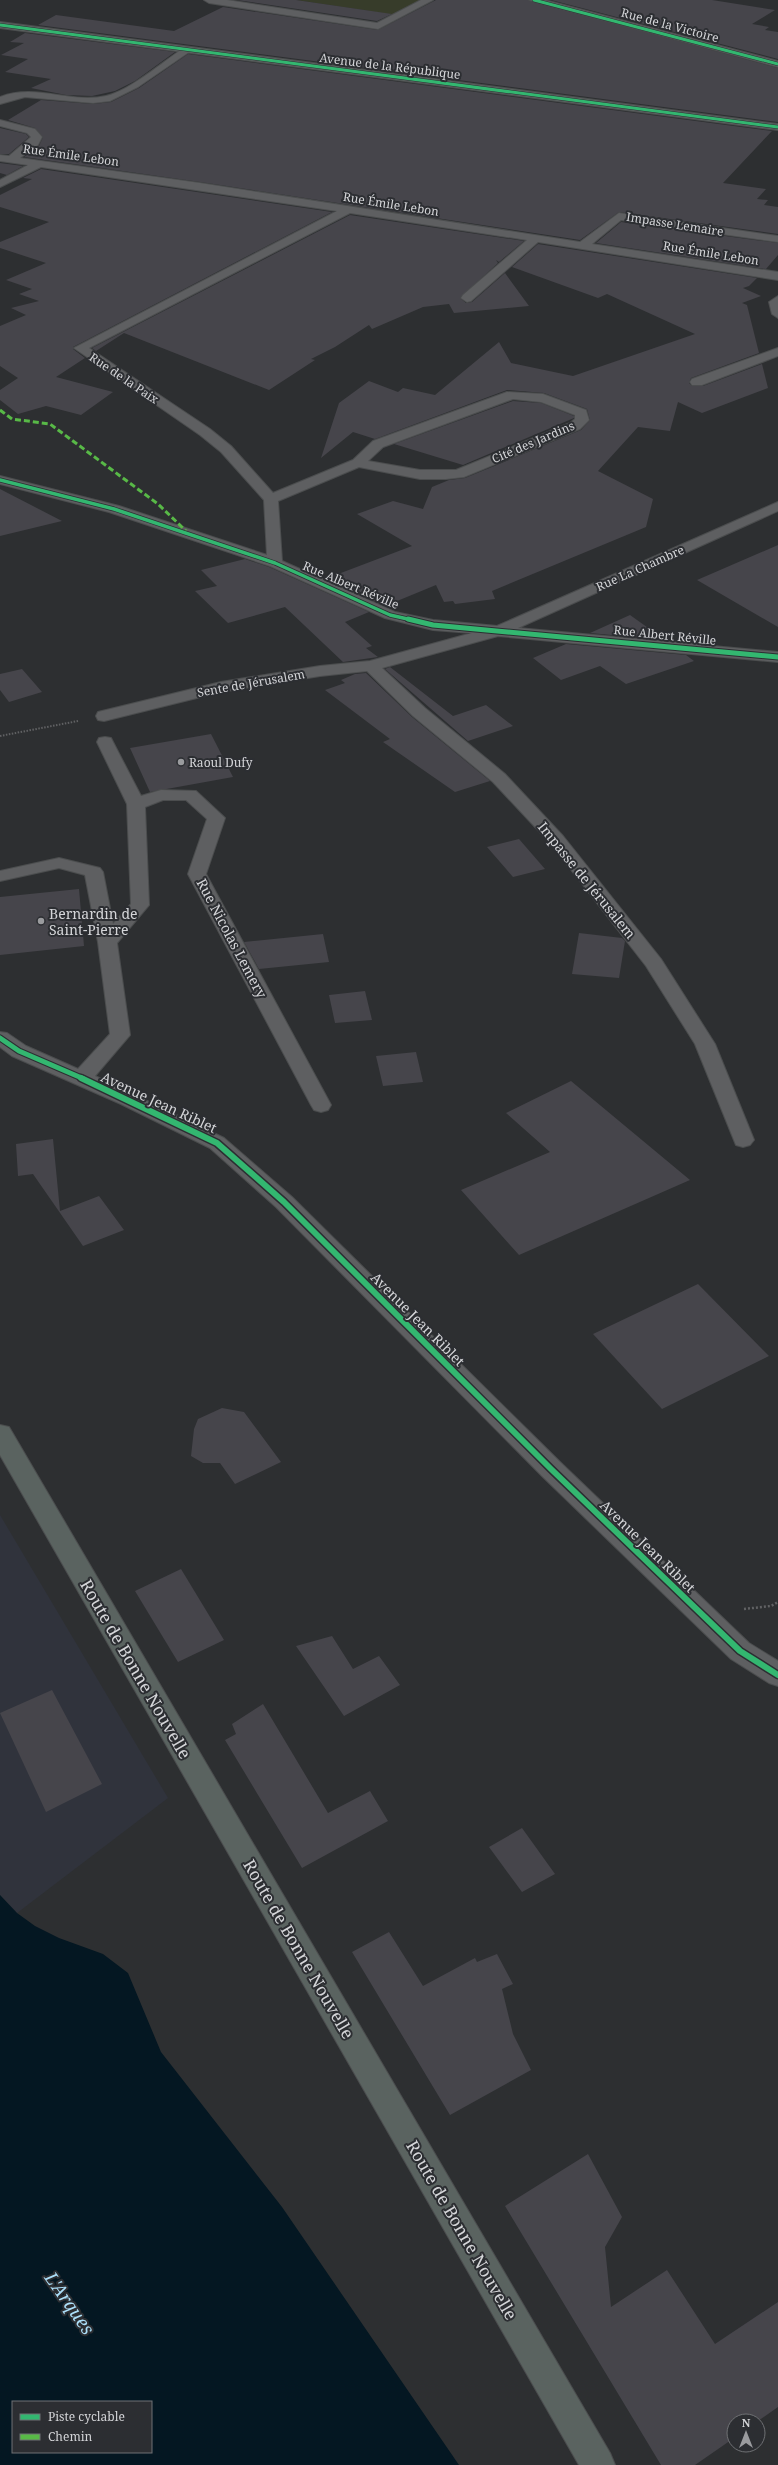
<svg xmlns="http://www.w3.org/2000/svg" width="778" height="2465" font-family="'Noto Serif',serif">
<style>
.built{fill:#30333c}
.green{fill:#373c2a}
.water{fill:#041722;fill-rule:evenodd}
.building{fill:#46454b}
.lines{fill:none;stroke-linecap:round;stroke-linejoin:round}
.minor-casing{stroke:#4b4d4e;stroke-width:2}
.major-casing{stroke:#4b4d4e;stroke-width:2}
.path-far1{stroke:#606163;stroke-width:2;stroke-dasharray:1.5 1.5;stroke-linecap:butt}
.path{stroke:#606163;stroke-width:2.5;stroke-dasharray:2 2;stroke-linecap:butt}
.minor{fill:#5e5f61;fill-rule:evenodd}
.major{fill:#5a6360;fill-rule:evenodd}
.quiet{stroke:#58b947;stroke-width:3;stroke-dasharray:6 3;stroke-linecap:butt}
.cycleway-far3-casing{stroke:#2c2e32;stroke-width:4}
.cycleway-far2-casing{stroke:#2c2e32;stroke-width:5}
.cycleway-far1-casing{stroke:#2c2e32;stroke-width:7}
.cycleway-casing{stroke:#2c2e32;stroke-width:9}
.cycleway-far3{stroke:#33b770;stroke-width:3}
.cycleway-far2{stroke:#33b770;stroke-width:3.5}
.cycleway-far1{stroke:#33b770;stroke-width:5}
.cycleway{stroke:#33b770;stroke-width:6}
.poi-dot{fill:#9a9b9e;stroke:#2c2e32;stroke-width:1.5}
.labels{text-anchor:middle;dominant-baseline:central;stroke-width:4;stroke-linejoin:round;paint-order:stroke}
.far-street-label{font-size:12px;fill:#d4d5d8;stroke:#2c2e32}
.far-poi-label{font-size:12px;fill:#d4d5d8;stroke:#2c2e32;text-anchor:start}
.street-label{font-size:14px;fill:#d4d5d8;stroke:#2c2e32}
.poi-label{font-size:14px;fill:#d4d5d8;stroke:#2c2e32;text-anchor:start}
.near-street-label{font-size:17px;fill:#d4d5d8;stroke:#2c2e32}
.near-water-label{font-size:18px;font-style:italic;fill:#abdef8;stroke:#2c2e32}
</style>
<rect width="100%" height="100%" fill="#2d2f31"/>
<path class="built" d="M 0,1515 L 168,1798 L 17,1913 L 0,1895 Z"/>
<path class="green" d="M 296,0 L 426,0 L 396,15 Z"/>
<path class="water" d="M 0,1895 L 17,1913 L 35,1926 L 59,1938 L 103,1954 L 128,1973 L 161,2052 L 282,2207 L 459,2465 L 0,2465 ZM 13,2402 L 151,2402 L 151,2452 L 13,2452 Z"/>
<g class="building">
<path d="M 237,0 L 296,0 L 392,14 L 377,21 Z"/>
<path d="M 436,0 L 528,0 L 778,68 L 778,122 L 38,25 L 56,15 L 174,31 L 223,7 L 378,30 Z"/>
<path d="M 551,0 L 712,0 L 775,10 L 752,24 L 769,27 L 765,30 L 778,32 L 778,59 Z"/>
<path d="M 25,33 L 175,52 L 135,81 L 115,91 L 92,96 L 66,95 L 31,88 L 51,79 L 5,72 L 28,59 L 1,55 L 24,43 L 10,42 Z"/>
<path d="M 188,54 L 772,131 L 723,183 L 766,189 L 757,199 L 768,200 L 764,205 L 778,207 L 778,234 L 619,212 L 580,240 L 200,182 L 24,157 L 39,146 L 43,137 L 35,128 L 8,120 L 41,100 L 93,104 L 111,102 L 139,88 Z"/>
<path d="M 0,128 L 26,134 L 29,137 L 9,154 L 0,154 Z"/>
<path d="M 0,163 L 23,166 L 7,175 L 0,173 Z"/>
<path d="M 41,169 L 332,212 L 73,347 L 73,349 L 85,358 L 56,377 L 113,392 L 81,415 L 46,406 L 18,414 L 0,400 L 0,390 L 18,378 L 0,366 L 0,326 L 26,315 L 11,308 L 39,301 L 19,294 L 32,289 L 6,280 L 46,263 L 0,248 L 0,242 L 49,222 L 0,207 L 0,195 L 32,179 L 23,178 Z"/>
<path d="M 350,215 L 524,241 L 499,262 L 496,260 L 498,263 L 460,298 L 466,303 L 472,302 L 505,273 L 529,306 L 454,313 L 449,304 L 423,307 L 372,329 L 369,325 L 335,347 L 311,359 L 315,360 L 269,390 L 124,333 L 96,351 L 92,348 Z"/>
<path d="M 621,222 L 778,243 L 778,255 L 766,269 L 596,243 Z"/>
<path d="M 538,244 L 757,278 L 749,286 L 743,288 L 761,296 L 742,303 L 747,305 L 759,353 L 691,378 L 689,383 L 692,386 L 703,386 L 762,364 L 768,388 L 702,413 L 678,402 L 670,431 L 638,427 L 598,471 L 653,499 L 646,527 L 492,591 L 495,599 L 455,604 L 453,601 L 444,602 L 436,585 L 385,606 L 325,579 L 412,546 L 357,514 L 393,501 L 423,509 L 432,487 L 449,480 L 465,478 L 581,430 L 590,420 L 587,409 L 544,393 L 507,390 L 375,439 L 353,432 L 321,458 L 339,403 L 369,381 L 398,392 L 403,388 L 435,395 L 499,342 L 511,363 L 573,376 L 695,334 L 607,294 L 598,298 L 512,267 Z"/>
<path d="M 513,401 L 541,403 L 574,416 L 574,418 L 463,465 L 394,444 Z"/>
<path d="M 0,489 L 62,521 L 0,536 Z"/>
<path d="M 778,545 L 778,627 L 697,580 Z"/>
<path d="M 245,559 L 269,567 L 369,612 L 345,622 L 372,646 L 366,648 L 378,657 L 343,662 L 285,607 L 228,623 L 195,591 L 217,586 L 201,570 Z"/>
<path d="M 630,615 L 665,640 L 590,633 Z"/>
<path d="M 566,644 L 686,655 L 694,661 L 626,684 L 600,666 L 561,680 L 533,658 Z"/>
<path d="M 390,667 L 453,716 L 486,705 L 513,726 L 468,741 L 385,669 Z"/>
<path d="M 22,669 L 42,692 L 9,702 L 0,690 L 0,674 Z"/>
<path d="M 366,673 L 412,717 L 490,781 L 455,792 L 383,742 L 390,739 L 325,690 L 345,683 L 341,680 L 355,674 Z"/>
<path d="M 211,734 L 233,777 L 150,792 L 130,748 Z"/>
<path d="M 519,839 L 545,869 L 513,877 L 487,847 Z"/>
<path d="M 79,889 L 84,946 L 0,955 L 0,897 Z"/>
<path d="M 579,933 L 622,938 L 625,941 L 619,978 L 572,974 Z"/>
<path d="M 323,934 L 329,962 L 259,969 L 244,942 Z"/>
<path d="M 365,991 L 372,1020 L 335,1023 L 329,995 Z"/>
<path d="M 416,1052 L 423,1082 L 383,1086 L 376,1056 Z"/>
<path d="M 571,1081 L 690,1180 L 519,1255 L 461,1190 L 550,1152 L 506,1113 Z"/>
<path d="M 53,1139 L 60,1211 L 99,1196 L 124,1230 L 83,1246 L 33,1174 L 18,1176 L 16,1144 Z"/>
<path d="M 698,1284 L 769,1356 L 662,1409 L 593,1334 Z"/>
<path d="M 222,1408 L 244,1412 L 281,1462 L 235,1484 L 220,1463 L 203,1463 L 191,1456 L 194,1429 L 198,1419 Z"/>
<path d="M 181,1569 L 224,1640 L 178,1662 L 135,1591 Z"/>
<path d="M 332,1636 L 353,1669 L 379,1656 L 400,1685 L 344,1716 L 296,1646 Z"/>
<path d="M 52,1690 L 102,1784 L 46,1812 L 0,1713 Z"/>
<path d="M 263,1704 L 328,1813 L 370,1791 L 388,1821 L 302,1868 L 225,1740 L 236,1734 L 232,1724 Z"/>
<path d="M 522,1828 L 555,1874 L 522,1892 L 489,1847 Z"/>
<path d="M 389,1932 L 423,1986 L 475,1958 L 477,1962 L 497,1954 L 513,1984 L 502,1989 L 513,2034 L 531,2070 L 450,2115 L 352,1952 Z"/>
<path d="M 588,2154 L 622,2217 L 605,2247 L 611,2307 L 667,2270 L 715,2344 L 778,2302 L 778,2407 L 758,2421 L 734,2421 L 734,2438 L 695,2465 L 661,2465 L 505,2206 Z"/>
</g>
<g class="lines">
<defs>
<g id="minor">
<path d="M 204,0 L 227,0 L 377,23 L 421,0 L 433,0 L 378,29 L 209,3 Z"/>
<path d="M 529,0 L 545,0 L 778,61 L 778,67 Z"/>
<path d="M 184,48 L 192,50 L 138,87 L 110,101 L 93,103 L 25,97 L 0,104 L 0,97 C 36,83 70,104 106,96 C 131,90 162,62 184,48 Z"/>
<path d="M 0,120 L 35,129 L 42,137 L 38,145 L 20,158 L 200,183 L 580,242 L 619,213 L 778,236 L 778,242 L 621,220 L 592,244 L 778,272 L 778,280 L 538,242 L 471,301 L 467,302 L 461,298 L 463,295 L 527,240 L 350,213 L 89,348 L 210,429 L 231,446 L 273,493 L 353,460 L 373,441 L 507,392 L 543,394 L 586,410 L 589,420 L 580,429 L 464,477 L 446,479 L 420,479 L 359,467 L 278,501 L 282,561 L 395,612 L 433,620 L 497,626 L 778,502 L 778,511 L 518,628 L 778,652 L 778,662 L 498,636 L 382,668 L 425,708 L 505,774 L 563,836 L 661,959 L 715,1044 L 754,1140 L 750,1145 L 743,1147 L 736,1145 L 695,1044 L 646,966 L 551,844 L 493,782 L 413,716 L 367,671 L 320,676 L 221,692 L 104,721 L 98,720 L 96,716 L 98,712 L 221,682 L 320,666 L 370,661 L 472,633 L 433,630 L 385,618 L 270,566 L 109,512 L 0,484 L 0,476 L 119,506 L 267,555 L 264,500 L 221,452 L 200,435 L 74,348 L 337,211 L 41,167 L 0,187 L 0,180 L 28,165 L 0,161 L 0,155 L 9,156 L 31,137 L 27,133 L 0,126 ZM 513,399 L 541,402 L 575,415 L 575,419 L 570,423 L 456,470 L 420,470 L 368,461 L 383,447 Z"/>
<path d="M 778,296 L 778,318 L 772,314 L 769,302 Z"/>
<path d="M 778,348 L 778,356 L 702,385 L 692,385 L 690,382 L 692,379 Z"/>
<path d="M 105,737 L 111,738 L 113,742 L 141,796 L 161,790 L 196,791 L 225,818 L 206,874 L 331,1105 L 328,1110 L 321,1112 L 314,1110 L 311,1105 L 188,874 L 207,819 L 186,800 L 163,800 L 145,807 L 149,905 L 117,943 L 130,1035 L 95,1076 L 224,1138 L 292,1197 L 560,1462 L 749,1643 L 778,1661 L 778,1686 L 769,1683 L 731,1659 L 542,1476 L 276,1207 L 210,1148 L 121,1104 L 12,1056 L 0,1047 L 0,1032 L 7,1033 L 26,1046 L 78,1069 L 110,1034 L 98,942 L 85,875 L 59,868 L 0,881 L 0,871 L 59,858 L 100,868 L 103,872 L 113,924 L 131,904 L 127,804 L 97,742 L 99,738 Z"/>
</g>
<g id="major">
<path d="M 0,22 L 778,124 L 778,130 L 0,28 Z"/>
<path d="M 0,1425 L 9,1427 L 610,2453 L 615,2465 L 579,2465 L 0,1455 Z"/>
</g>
</defs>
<use href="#minor" class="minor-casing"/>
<use href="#major" class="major-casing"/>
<path class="path-far1" d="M 0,736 L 78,721"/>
<path class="path" d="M 744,1609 L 771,1606 L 778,1602"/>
<use href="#minor" class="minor"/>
<use href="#major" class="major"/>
<path class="quiet" d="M 0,410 L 12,419 L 50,424 L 158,504 L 186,531"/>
<defs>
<g id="cycleway-far3">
<path d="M 534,0 L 778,64"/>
<path d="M 0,25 L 778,127"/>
</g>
<path id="cycleway-far2" d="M 0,480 L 114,509 L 275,563 L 390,615 L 412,620"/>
<g id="cycleway-far1">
<path d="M 408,619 L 433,625 L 778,657"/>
<path d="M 0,1038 L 19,1051 L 84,1079"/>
</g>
<path id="cycleway" d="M 81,1078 L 217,1143 L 284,1202 L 551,1469 L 740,1651 L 778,1675"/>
</defs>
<use href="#cycleway-far3" class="cycleway-far3-casing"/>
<use href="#cycleway-far2" class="cycleway-far2-casing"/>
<use href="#cycleway-far1" class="cycleway-far1-casing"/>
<use href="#cycleway" class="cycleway-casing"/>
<use href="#cycleway-far3" class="cycleway-far3"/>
<use href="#cycleway-far2" class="cycleway-far2"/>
<use href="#cycleway-far1" class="cycleway-far1"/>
<use href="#cycleway" class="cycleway"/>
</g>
<g class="poi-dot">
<circle cx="181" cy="762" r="4"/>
<circle cx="41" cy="921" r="4"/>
</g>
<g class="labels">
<g class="far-street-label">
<text transform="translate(670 25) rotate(15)">Rue de la Victoire</text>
<text transform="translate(390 66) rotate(7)">Avenue de la République</text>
<text transform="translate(71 155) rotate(8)">Rue Émile Lebon</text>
<text transform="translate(391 204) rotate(9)">Rue Émile Lebon</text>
<text transform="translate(675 224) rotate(9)">Impasse Lemaire</text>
<text transform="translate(711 253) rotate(9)">Rue Émile Lebon</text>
<text transform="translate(124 378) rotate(34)">Rue de la Paix</text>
<text transform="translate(533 442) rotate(-23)">Cité des Jardins</text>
<text transform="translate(640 568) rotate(-24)">Rue La Chambre</text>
<text transform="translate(351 585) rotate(23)">Rue Albert Réville</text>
<text transform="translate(665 635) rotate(6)">Rue Albert Réville</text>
<text transform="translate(251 683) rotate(-10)">Sente de Jérusalem</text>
</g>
<g class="far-poi-label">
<text x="189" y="762">Raoul Dufy</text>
</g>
<g class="street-label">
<text transform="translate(587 880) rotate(51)">Impasse de Jérusalem</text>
<text transform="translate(232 938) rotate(62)">Rue Nicolas Lemery</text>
<text transform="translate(159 1102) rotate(25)">Avenue Jean Riblet</text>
<text transform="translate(418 1319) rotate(45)">Avenue Jean Riblet</text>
<text transform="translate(648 1546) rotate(44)">Avenue Jean Riblet</text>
</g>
<g class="poi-label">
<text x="49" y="913">Bernardin de<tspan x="49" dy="16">Saint-Pierre</tspan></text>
</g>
<g class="near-street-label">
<text transform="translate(136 1669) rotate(60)">Route de Bonne Nouvelle</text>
<text transform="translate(299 1949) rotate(60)">Route de Bonne Nouvelle</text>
<text transform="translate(462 2230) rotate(60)">Route de Bonne Nouvelle</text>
</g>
<g class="near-water-label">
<text transform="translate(70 2303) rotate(55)">L'Arques</text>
</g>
</g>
<rect x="12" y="2401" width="140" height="52" fill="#2c2e32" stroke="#6f7174"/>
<rect x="20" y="2414" width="20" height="6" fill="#33b770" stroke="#6f7174"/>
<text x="48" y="2421" font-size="12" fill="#d4d5d8">Piste cyclable</text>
<rect x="20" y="2434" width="20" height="6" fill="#58b947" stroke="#6f7174"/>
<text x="48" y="2441" font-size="12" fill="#d4d5d8">Chemin</text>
<g transform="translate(746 2433)"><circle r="19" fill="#2c2e32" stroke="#6f7174"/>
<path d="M0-3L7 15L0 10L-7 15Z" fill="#9a9b9e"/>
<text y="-6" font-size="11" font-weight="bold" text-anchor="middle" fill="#d4d5d8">N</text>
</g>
</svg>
